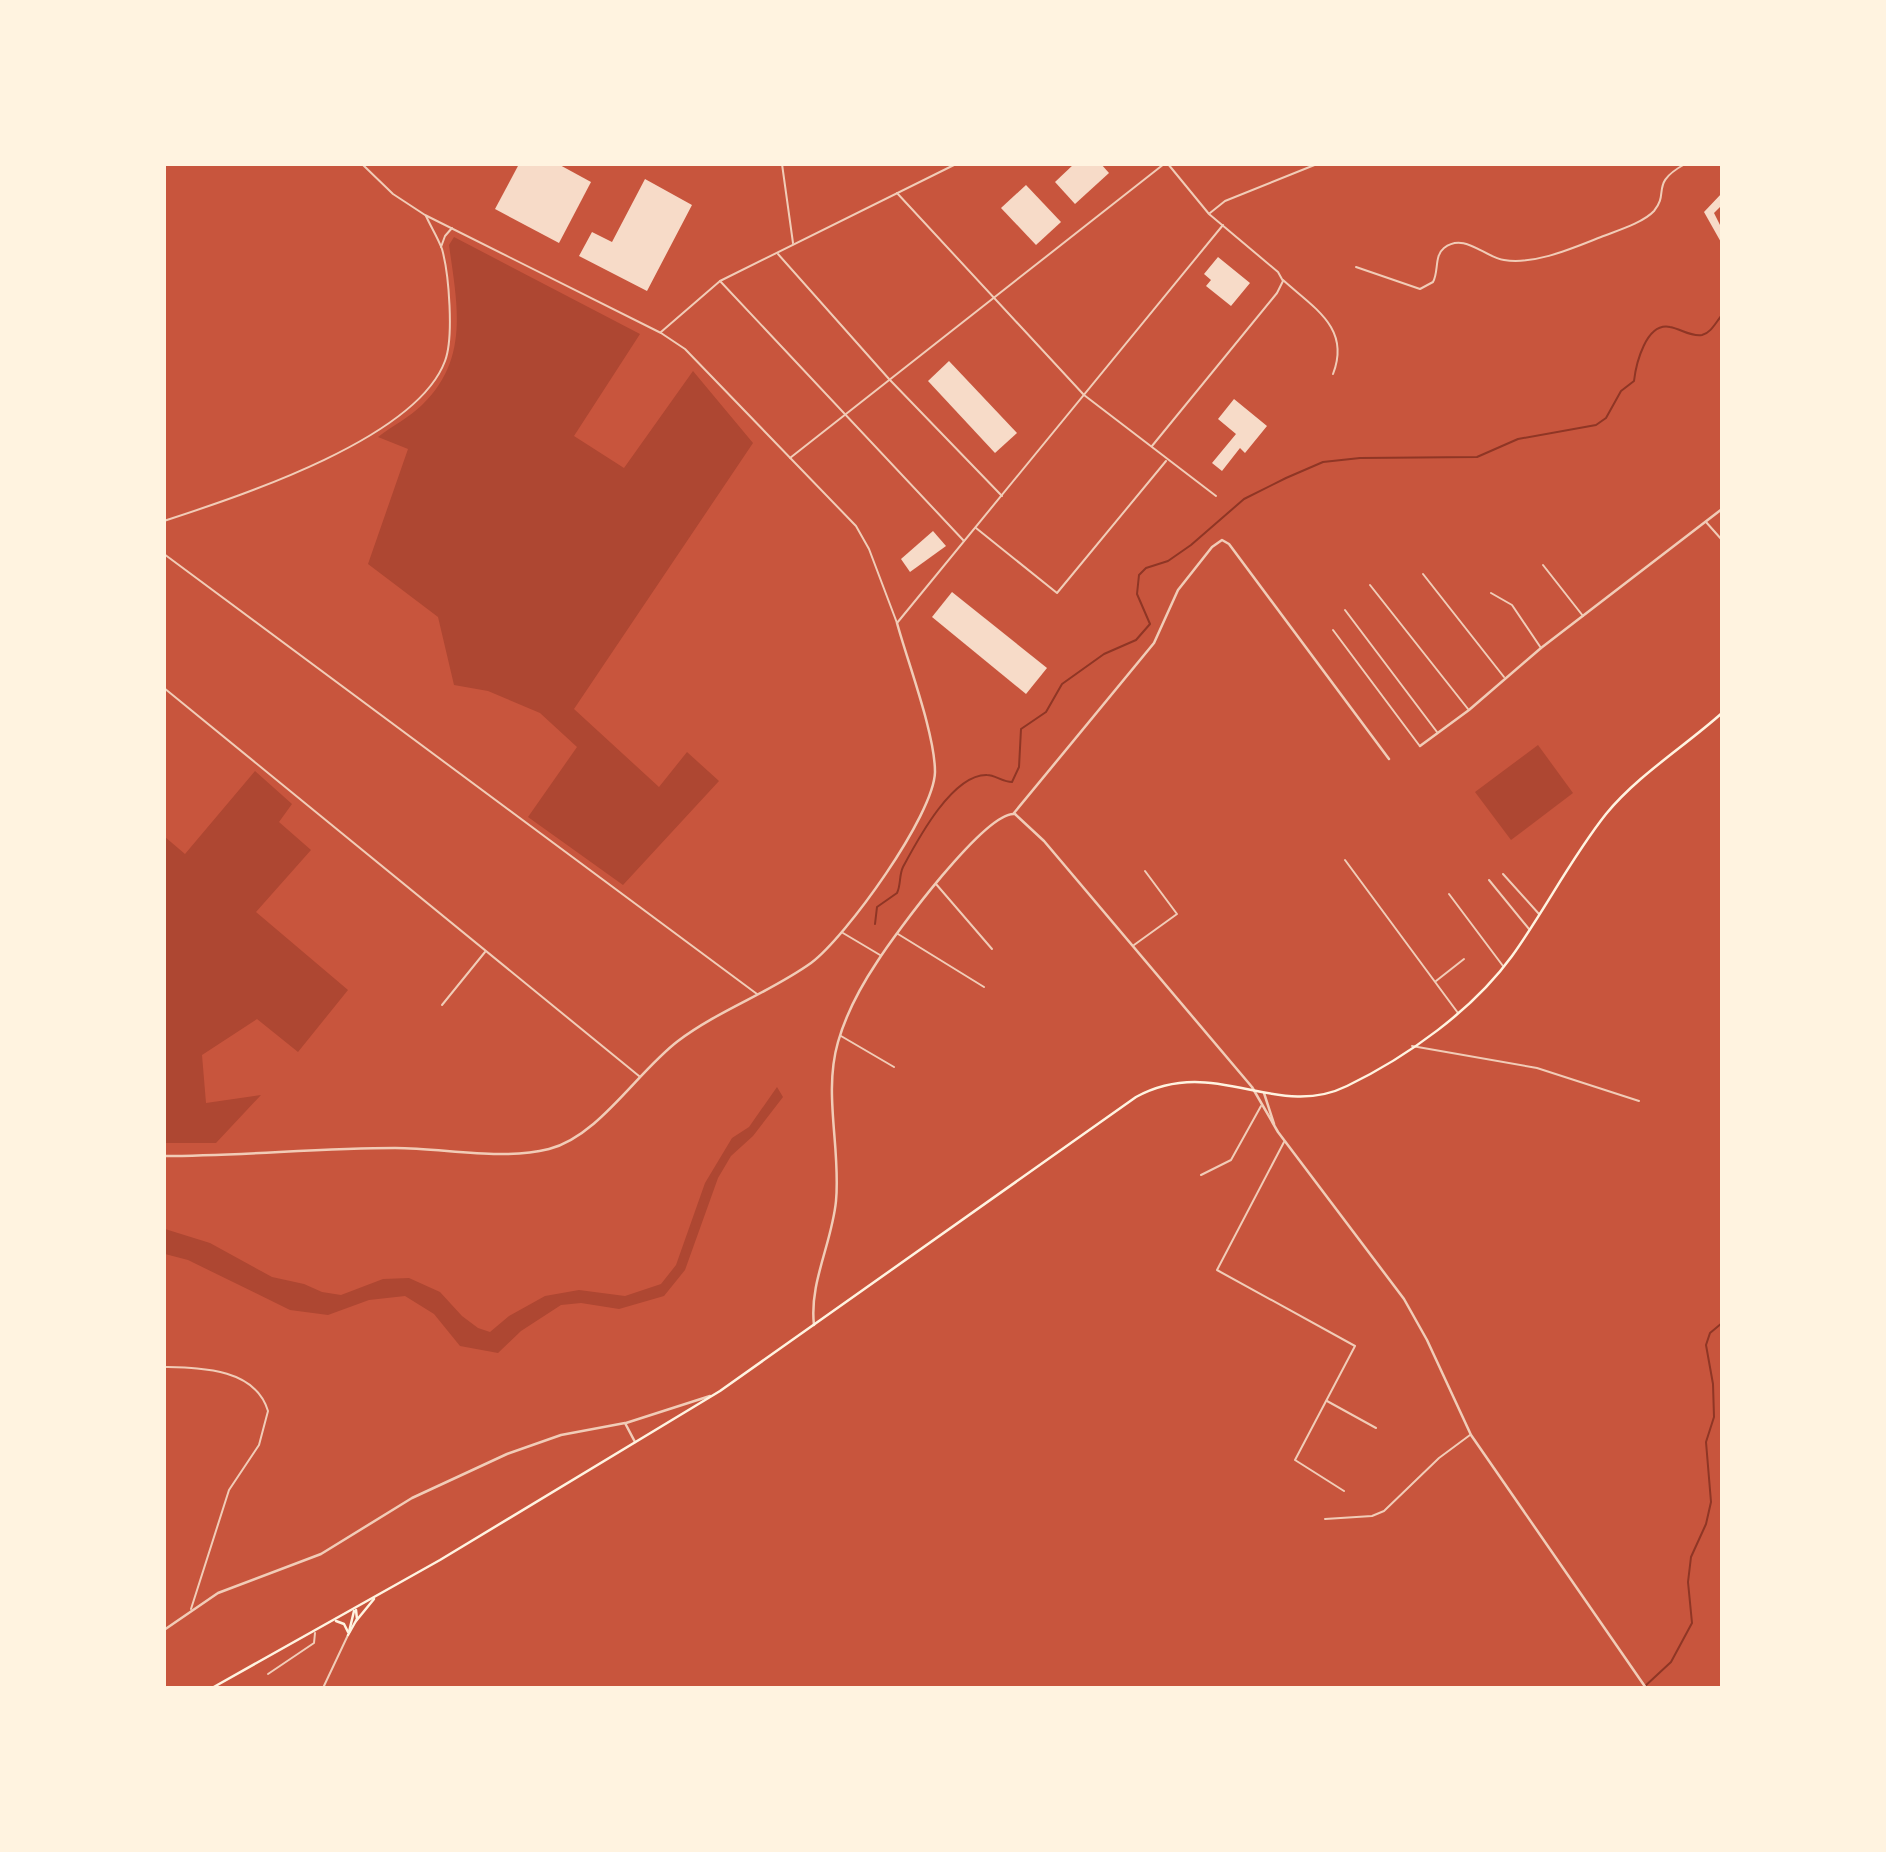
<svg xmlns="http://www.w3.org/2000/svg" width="1886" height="1852" font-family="Overpass,sans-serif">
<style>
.green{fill:#ae4732}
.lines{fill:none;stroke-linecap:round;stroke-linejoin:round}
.stream{stroke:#8f3625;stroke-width:2}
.building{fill:#f7dbc8}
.minor{stroke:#f1ccb7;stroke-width:2}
.tertiary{stroke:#f1ccb7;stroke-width:2.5}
.secondary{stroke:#fff3e0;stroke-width:2.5}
</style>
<rect width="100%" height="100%" fill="#c8553d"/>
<g class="green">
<path d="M 454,237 L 640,334 L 574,436 L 624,468 L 693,371 L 753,443 L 574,709 L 659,787 L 687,752 L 719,781 L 623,885 L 528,817 L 577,747 L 540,713 L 488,691 L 454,685 L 438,617 L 368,564 L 408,449 L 378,437 C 392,426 410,417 422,405 C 470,359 457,304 449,245 Z"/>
<path d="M 1538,745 L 1573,793 L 1511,840 L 1475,792 Z"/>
<path d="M 255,771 L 292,804 L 279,822 L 311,850 L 256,912 L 348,990 L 298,1052 L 257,1019 L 202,1055 L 206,1103 L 261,1095 L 216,1143 L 165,1143 L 165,837 L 185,854 Z"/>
<path d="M 777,1087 L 783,1097 L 753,1136 L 731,1156 L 718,1178 L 685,1270 L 664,1296 L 619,1309 L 581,1303 L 561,1305 L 521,1331 L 498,1353 L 460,1346 L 434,1314 L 405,1296 L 369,1300 L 328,1315 L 290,1310 L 188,1260 L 165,1254 L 165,1229 L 210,1243 L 272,1277 L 304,1284 L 322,1292 L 341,1295 L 383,1279 L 409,1278 L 440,1292 L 462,1316 L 478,1328 L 490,1332 L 509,1316 L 545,1296 L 579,1290 L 625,1296 L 661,1284 L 676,1265 L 705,1183 L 732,1138 L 749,1127 Z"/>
</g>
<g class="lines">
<g class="stream">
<path d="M 875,924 L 877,907 L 897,893 C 901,885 899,875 903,867 C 917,841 952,774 987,775 C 995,775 1003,782 1012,782 L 1019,767 L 1021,729 L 1046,712 L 1062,684 L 1104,654 L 1136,640 L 1150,624 L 1137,594 L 1139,575 L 1146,568 L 1168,561 L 1191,545 L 1244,499 L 1286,478 L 1323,462 L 1360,458 L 1477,457 L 1518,439 L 1596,425 L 1606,418 L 1621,391 L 1634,381 C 1636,364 1646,322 1670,327 C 1681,329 1691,337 1702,335 C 1711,333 1716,322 1722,315"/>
<path d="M 1643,1688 L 1671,1662 L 1692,1623 L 1688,1582 L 1691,1557 L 1706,1524 L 1711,1502 L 1706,1442 L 1714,1417 L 1713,1384 L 1706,1345 L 1710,1333 L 1722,1323"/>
</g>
</g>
<g class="building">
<path d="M 519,164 L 558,164 L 591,182 L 559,243 L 495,209 Z"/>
<path d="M 1074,164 L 1101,164 L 1109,173 L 1075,204 L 1055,182 Z"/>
<path d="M 645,179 L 692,205 L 647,291 L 579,256 L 592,232 L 612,242 Z"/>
<path d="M 1026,185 L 1061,222 L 1036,245 L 1001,208 Z"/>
<path d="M 1722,193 L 1722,205 L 1714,213 L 1722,229 L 1722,244 L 1704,212 Z"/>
<path d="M 1218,257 L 1250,283 L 1231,306 L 1206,286 L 1211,280 L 1204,274 Z"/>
<path d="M 949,361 L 1017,433 L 995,453 L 928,381 Z"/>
<path d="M 1234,399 L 1267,426 L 1245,453 L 1240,448 L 1222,471 L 1212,463 L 1236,434 L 1218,419 Z"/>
<path d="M 933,531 L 946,546 L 910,572 L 901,559 Z"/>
<path d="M 952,592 L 1047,668 L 1026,694 L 932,617 Z"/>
</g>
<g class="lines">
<g class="minor">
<path d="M 362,164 L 393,194 L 425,215 L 661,333 L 685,349 L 856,526 L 869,549 L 897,623 L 1223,225"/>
<path d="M 782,164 L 793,243"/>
<path d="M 897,193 L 1084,395 L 1216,496"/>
<path d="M 1210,213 L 1225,201 L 1317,164"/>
<path d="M 441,247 L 445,236 L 452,228"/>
<path d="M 778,254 L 889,379 L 1002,496"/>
<path d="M 1356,267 L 1420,289 L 1433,282 C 1439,271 1434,256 1444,248 C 1464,232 1484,257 1504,260 C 1535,265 1573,248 1601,237 C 1616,231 1643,223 1654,211 C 1670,192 1649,184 1685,164"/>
<path d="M 1283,280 C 1314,308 1351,328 1333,374"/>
<path d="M 720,281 L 964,541"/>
<path d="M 661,332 L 720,281 L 956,164"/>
<path d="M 1152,446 L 1277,293 L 1283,281 L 1278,272 L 1209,214 L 1168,164"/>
<path d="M 790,458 L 1164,164"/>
<path d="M 164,521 C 240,496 416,439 445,361 C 454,337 449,274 442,249 C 438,238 431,227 426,216"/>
<path d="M 1706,522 L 1722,540"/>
<path d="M 976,528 L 1057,593 L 1166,461"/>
<path d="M 164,554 L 757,994"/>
<path d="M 1543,565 L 1583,616"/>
<path d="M 1423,574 L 1504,677"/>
<path d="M 1370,585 L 1468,709"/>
<path d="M 1491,593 L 1512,605 L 1541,648"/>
<path d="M 1345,610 L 1437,732"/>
<path d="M 1333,630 L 1419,745"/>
<path d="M 164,688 L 639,1076"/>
<path d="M 1345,860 L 1458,1013"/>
<path d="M 1503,874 L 1539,914"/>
<path d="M 1489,880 L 1529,929"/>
<path d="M 936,884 L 992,949"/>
<path d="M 1449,894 L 1503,966"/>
<path d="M 843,933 L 880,955"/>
<path d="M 898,934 L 984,987"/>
<path d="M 1134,945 L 1177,914 L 1145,871"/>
<path d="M 1436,981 L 1464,959"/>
<path d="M 442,1005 L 485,952"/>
<path d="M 841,1036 L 894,1067"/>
<path d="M 1412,1046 L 1537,1068 L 1639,1101"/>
<path d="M 1284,1142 L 1217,1270 L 1355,1346 L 1295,1460 L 1344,1491"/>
<path d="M 1201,1175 L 1231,1160 L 1261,1106"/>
<path d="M 164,1367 C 201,1368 255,1368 268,1411 L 259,1445 L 229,1490 L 191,1609"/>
<path d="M 1327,1401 L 1376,1428"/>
<path d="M 1325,1519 L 1372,1516 L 1384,1511 L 1439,1458 L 1470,1435"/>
<path d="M 268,1674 L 314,1643 L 315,1633"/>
<path d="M 323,1688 L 348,1635"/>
</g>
<g class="tertiary">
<path d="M 1420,746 L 1469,710 L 1541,648 L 1722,509"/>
<path d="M 1014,813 L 1154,643 L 1178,590 L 1212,547 L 1222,540 L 1229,544 L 1389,759"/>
<path d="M 1264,1093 L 1274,1124"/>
<path d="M 164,1156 C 241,1156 318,1148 395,1148 C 445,1148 499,1161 549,1149 C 599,1136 637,1072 678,1041 C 719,1010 769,993 811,963 C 846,937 934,815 935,772 C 935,734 908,663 897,623"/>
<path d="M 814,1325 C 809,1283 832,1243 836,1201 C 841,1149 823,1094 838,1042 C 846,1014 861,986 877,962 C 894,935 986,810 1015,814 L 1044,841 L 1252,1087 L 1278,1132 L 1404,1299 L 1427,1340 L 1471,1435 L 1646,1688"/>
<path d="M 626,1423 L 710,1396"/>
<path d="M 164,1630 L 218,1593 L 321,1554 L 412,1498 L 507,1454 L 561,1435 L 625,1423 L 635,1442"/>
</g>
<g class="secondary">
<path d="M 336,1621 L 344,1624 L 348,1632"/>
<path d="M 356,1621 L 374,1599"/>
<path d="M 349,1632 L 354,1611"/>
<path d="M 348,1635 L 357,1619 L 356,1610"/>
<path d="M 212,1688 L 440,1560 L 720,1391 L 1136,1097 C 1215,1054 1276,1121 1347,1086 C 1407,1057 1473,1010 1512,956 C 1545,910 1571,858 1606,814 C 1638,775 1684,747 1722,713"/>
</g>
</g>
<rect width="1886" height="1852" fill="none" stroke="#fff3e0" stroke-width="332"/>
</svg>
